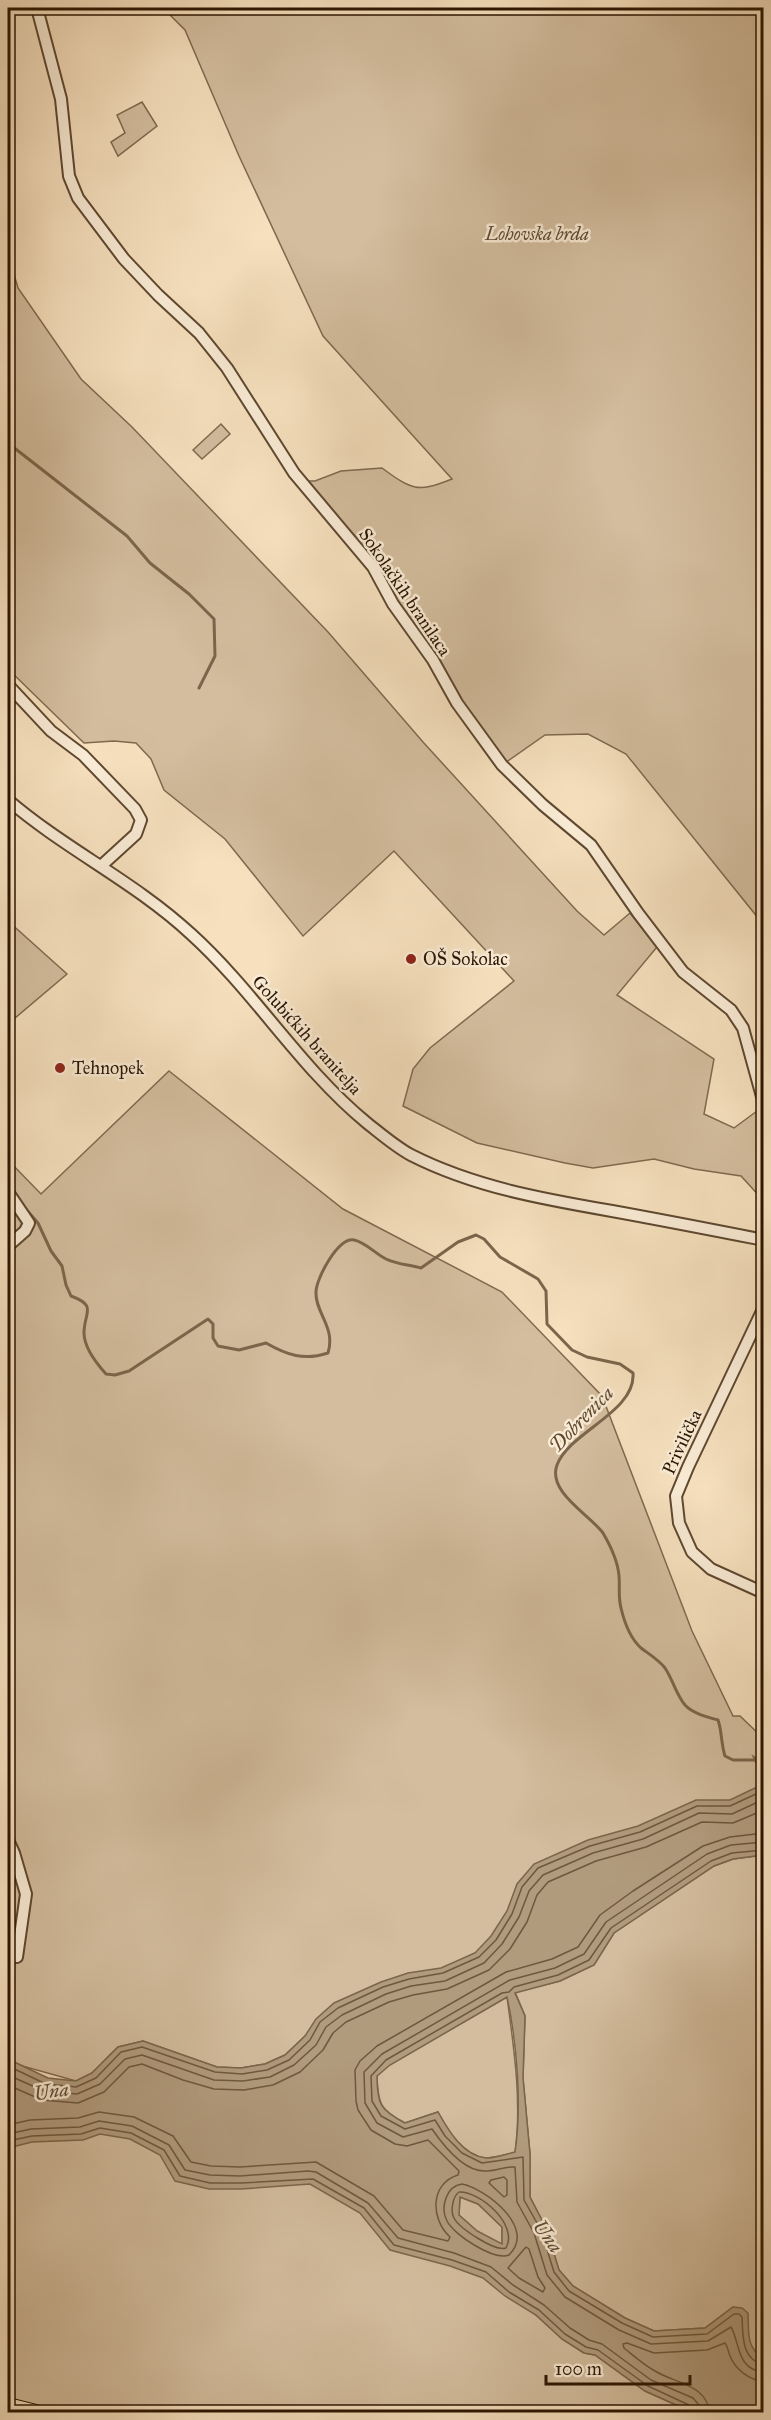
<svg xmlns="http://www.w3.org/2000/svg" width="771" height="2420" font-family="'IM FELL Great Primer',serif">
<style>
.green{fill:#d3bd9e;stroke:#7f694f;stroke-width:1.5}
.water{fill:#b19b7d;stroke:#7b654b;stroke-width:1.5;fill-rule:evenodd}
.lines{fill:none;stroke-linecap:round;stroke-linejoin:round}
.shore{stroke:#6e583e;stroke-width:1.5}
.stream{stroke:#7b654b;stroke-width:3}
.minor-casing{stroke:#5e4830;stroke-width:14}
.major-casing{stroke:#2b1500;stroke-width:16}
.minor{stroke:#f9ebd5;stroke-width:10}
.major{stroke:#f6e0be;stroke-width:14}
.poi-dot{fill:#8f2418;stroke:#f9ebd5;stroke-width:2}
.labels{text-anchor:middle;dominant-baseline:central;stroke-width:5;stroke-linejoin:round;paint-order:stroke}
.park-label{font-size:18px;font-style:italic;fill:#5d472f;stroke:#f9ebd5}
.street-label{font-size:18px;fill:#2b1500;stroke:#f9ebd5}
.poi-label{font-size:18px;fill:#2b1500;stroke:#f9ebd5;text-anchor:start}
.water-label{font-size:20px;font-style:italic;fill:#614b32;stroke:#f9ebd5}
</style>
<rect width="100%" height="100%" fill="#f6e0be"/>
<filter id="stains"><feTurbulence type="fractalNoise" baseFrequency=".00333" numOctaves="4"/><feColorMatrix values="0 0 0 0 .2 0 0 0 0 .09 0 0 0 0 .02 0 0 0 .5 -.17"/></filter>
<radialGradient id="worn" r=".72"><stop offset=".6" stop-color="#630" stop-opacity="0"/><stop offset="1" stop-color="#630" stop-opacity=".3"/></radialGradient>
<g class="green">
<path d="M 163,8 L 763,8 L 763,924 L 626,754 L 588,734 L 545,735 L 502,765 L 386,589 L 300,481 L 315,481 L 341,471 L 382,468 C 412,490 417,493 452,479 L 323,336 L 239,156 L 185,30 Z"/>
<path d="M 142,102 L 157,126 L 118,156 L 111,142 L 125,133 L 117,115 Z"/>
<path d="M 8,254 L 18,288 L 81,379 L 132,427 L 328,632 L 423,742 L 577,911 L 604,935 L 630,913 L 657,947 L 617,995 L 714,1059 L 704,1114 L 734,1128 L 757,1111 L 763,1121 L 763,1200 L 741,1176 L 694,1169 L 654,1159 L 593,1168 L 565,1163 L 477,1143 L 403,1106 L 413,1069 L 430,1048 L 514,981 L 394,851 L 303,936 L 225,839 L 164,790 L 151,759 L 136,743 L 114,741 L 84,743 L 8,669 Z"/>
<path d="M 221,424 L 230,434 L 202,459 L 193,450 Z"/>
<path d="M 8,921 L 67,974 L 8,1024 Z"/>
<path d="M 169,1071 L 343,1209 L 502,1292 L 602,1396 L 692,1631 L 733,1716 L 740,1716 L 763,1738 L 763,1762 L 753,1756 L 763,1779 L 763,1790 L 510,1936 L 305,2036 L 285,2055 L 265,2064 L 241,2068 L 217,2067 L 143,2041 L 118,2047 L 92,2073 L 76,2081 L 8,2062 L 8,1160 L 41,1194 Z"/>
<path d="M 763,1855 L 763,2361 C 752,2349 745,2340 748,2323 L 733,2307 L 705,2328 L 654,2331 L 625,2318 L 573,2286 L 559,2270 L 546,2228 L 530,2197 L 530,2154 L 523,2078 L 525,2016 L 515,1992 L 560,1981 L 594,1965 L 614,1933 L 714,1866 L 733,1859 Z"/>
<path d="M 507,1997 C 514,2049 522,2101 515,2153 C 506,2154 495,2158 486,2158 C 463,2156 448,2130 438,2112 L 405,2123 C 380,2110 378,2104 377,2076 L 389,2065 Z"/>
<path d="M 102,2131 L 336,2182 L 489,2272 L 562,2339 L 584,2353 L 595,2355 L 645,2391 L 692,2412 L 8,2412 L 8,2140 Z"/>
<path d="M 460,2197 L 478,2204 L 502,2227 L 502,2245 L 477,2231 L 459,2215 Z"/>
</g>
<path class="water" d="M 755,1788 L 763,1788 L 763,1855 L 733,1859 L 714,1866 L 614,1933 L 594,1965 L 560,1981 L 515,1993 L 525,2016 L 523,2078 L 530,2154 L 530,2197 L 546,2228 L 559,2270 L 573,2286 L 625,2318 L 654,2331 L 705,2328 L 733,2307 L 742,2308 L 748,2313 C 749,2337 746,2343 763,2361 L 763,2412 L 692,2412 L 645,2391 L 595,2355 L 584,2353 L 562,2339 L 536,2315 L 505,2296 L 483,2278 L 450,2266 L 390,2250 L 360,2213 L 310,2184 L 241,2189 L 209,2189 L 175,2181 L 160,2155 L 130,2139 L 100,2134 L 83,2140 L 32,2142 L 8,2148 L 8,2059 L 48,2078 L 76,2081 L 92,2073 L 118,2047 L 143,2041 L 217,2067 L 241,2068 L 265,2064 L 285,2055 L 305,2036 L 316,2019 L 334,2003 L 381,1982 L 408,1973 L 441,1968 L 475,1953 L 491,1936 L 507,1911 L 517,1884 L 534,1864 L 588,1840 L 638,1826 L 696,1800 L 730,1800 ZM 507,1997 C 517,2043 522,2107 515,2152 C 506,2154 495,2158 486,2158 C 463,2156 448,2130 438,2112 L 405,2123 C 380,2110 377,2104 377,2076 L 390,2065 ZM 460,2197 L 478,2204 L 502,2227 L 502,2244 L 477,2231 L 459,2215 Z"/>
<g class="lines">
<g class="shore">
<path d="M 764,1842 L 731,1845 L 707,1854 L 606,1922 L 584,1954 L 555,1968 L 510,1980 L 382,2054 L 364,2072 L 365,2103 L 377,2123 L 403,2137 L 432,2129 C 443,2145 464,2173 487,2171 C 497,2171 506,2166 515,2167 L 517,2202 L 534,2233 L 547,2275 L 565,2297 L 619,2330 L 651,2344 L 708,2341 L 731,2327 C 740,2342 736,2370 764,2372"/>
<path d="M 764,1850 L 732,1853 L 711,1861 L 611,1928 L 589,1960 L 558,1975 L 514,1987 L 509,1992 L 502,1993 L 386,2060 L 371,2076 L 372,2101 L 381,2116 L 405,2129 L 435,2120 L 445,2136 L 462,2153 L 482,2163 L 523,2157 L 524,2200 L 541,2230 L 554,2272 L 569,2291 L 622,2323 L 653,2337 L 707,2334 L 734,2314 L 739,2314 L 742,2317 C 743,2334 741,2361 764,2364"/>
<path d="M 8,2066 L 46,2084 L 76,2087 L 96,2078 L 121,2052 L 142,2047 L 215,2072 L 242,2074 L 267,2070 L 289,2060 L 310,2040 L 320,2022 L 338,2008 L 383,1987 L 409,1979 L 443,1973 L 479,1957 L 496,1940 L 512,1914 L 522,1887 L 538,1868 L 590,1846 L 640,1832 L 697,1806 L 730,1806 L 756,1794 L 764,1794"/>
<path d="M 8,2075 L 44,2091 L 77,2094 L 100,2084 L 125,2059 L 142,2055 L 214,2080 L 243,2081 L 270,2077 L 294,2065 L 316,2045 L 326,2027 L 342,2015 L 386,1994 L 411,1986 L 445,1981 L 484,1963 L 502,1944 L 519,1917 L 529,1891 L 543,1875 L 593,1853 L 643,1839 L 699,1813 L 732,1814 L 758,1802 L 764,1801"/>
<path d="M 8,2085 L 42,2100 L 78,2103 L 104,2092 L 129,2067 L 142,2064 L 183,2080 L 214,2089 L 244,2090 L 273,2085 L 300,2072 L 323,2050 L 333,2033 L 346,2022 L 389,2002 L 413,1995 L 447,1989 L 489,1970 L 510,1949 L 527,1922 L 537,1895 L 548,1882 L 596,1861 L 646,1847 L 702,1822 L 733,1823 L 764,1810"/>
<path d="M 8,2125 L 30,2120 L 78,2118 L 99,2112 L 134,2117 L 173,2136 L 191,2162 L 211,2166 L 240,2167 L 316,2162 L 374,2196 L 403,2230 L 448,2241 L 450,2237 C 431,2220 429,2184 458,2175 L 459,2171 L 428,2140 L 407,2146 L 395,2144 L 371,2130 L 358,2110 L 356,2101 L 355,2070 L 360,2061 L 377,2046 L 506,1972 L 552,1959 L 578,1947 L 600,1915 L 633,1891 L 703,1846 L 730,1837 L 764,1833"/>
<path d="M 8,2134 L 31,2129 L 80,2127 L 99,2121 L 132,2126 L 169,2145 L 185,2170 L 210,2175 L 240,2176 L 308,2171 L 316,2172 L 368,2203 L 398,2238 L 454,2253 L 491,2267 L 513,2285 L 544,2305 L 570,2328 L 589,2340 L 602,2344 L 651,2380 L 693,2398 L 699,2405 L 700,2412"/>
<path d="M 8,2141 L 32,2136 L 81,2134 L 100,2128 L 131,2133 L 164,2150 L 180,2176 L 210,2183 L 241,2183 L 313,2179 L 364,2208 L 394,2245 L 452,2260 L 486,2272 L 509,2292 L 539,2310 L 565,2334 L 586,2347 L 598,2350 L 648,2386 L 689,2405 L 693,2412"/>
<path d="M 504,2177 L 507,2180 L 507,2195 L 504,2197 L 489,2183 L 491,2180 Z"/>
<path d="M 462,2184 C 486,2189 537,2228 509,2255 C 494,2261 454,2235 447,2221 C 440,2208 446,2186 462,2184 Z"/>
<path d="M 459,2192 C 480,2191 519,2225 506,2248 C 495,2252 459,2228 454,2218 C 450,2211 453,2196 459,2192 Z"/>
<path d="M 526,2247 L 529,2249 L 538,2277 L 545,2288 L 543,2292 L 519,2278 L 508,2268 Z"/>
<path d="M 709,2412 C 708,2385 674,2383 655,2371 C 644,2365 634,2356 624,2348 L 623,2344 L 627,2343 L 654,2353 L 707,2350 L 725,2343 C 728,2347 728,2351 730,2356 C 735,2369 750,2381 764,2381"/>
</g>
<g class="stream">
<path d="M 8,443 L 127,536 L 150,563 L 189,594 L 214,619 L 215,656 L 199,688"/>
<path d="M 8,1176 L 11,1189"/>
<path d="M 23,1206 L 38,1223 L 51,1251 L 62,1266 L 66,1285 L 71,1296 C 98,1306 84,1312 84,1333 C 84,1347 97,1364 106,1374 L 115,1375 L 129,1371 L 208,1319 L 213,1324 L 213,1338 L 218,1346 L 239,1350 L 266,1343 C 287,1355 304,1361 328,1353 C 336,1327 315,1313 316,1292 C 316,1279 338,1237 354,1240 C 365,1242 376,1254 386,1259 C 396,1264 410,1265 421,1268 L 458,1242 L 476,1235 L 484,1239 L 500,1257 L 538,1279 L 546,1291 L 547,1324 L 572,1350 L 587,1357 L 620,1364 L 633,1373 C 636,1412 569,1432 557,1465 C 547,1492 590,1515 603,1533 C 610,1545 618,1562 619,1576 C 620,1586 618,1597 621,1608 C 624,1621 630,1638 641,1648 C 649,1654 659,1660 665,1668 C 673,1680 676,1694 685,1705 C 692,1713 707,1717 718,1720 C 722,1731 721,1744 725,1756 L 733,1760 L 757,1760 L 764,1770"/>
</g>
<defs>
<g id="minor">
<path d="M 37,8 L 61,99 L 69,176 L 78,198 L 124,259 L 158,295 L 199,333 L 227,368 L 294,473 L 373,567 L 393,604 L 433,660 L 457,703 L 502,765 L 543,805 L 591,845 L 638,913 L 683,972 L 731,1010 L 743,1028 L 764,1104"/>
<path d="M 8,685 L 51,731 L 83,755 L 135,809 L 141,820 L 136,834 L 101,866"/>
<path d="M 8,800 C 65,849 135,882 191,934 C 255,992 300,1068 367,1123 C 381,1134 396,1147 411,1155 C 474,1187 543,1199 612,1211 C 662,1220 713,1230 764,1240"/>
<path d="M 8,1192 L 29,1223 L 25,1231 L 8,1246"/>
<path d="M 764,1307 L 688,1467 L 676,1496 L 679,1523 L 692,1552 L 711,1569 L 764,1593"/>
<path d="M 8,1840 L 14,1853 L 26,1894 L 17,1957 L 8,1955"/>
</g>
<path id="major" d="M 8,2405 L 36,2412"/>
</defs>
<use href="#minor" class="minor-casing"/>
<use href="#major" class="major-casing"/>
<use href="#minor" class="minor"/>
<use href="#major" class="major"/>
</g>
<g class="poi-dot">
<circle cx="411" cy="959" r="6"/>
<circle cx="60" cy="1068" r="6"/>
</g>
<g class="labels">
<g class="park-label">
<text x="537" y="234">Lohovska brda</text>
</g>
<g class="street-label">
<text transform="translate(405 592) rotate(56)">Sokolačkih branilaca</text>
<text transform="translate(307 1035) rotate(48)">Golubićkih branitelja</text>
<text transform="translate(682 1442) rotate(-65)">Privilička</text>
</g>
<g class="poi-label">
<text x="423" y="959">OŠ Sokolac</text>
<text x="72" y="1068">Tehnopek</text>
</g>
<g class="water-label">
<text transform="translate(581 1419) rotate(-46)">Dobrenica</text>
<text transform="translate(51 2091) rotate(-9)">Una</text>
<text transform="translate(548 2236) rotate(53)">Una</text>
</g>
</g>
<rect width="771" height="2420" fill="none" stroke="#f6e0be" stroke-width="30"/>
<rect x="9" y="9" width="753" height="2402" fill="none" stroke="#2b1500" stroke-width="3"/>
<rect x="15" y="15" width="741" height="2390" fill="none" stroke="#2b1500" stroke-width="1.5"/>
<path d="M546 2375v9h144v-9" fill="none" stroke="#2b1500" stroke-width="3"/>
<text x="555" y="2375" font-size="18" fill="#2b1500" stroke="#f9ebd5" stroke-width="4.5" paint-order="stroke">100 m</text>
<rect width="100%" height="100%" filter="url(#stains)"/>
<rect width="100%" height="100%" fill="url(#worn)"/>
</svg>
